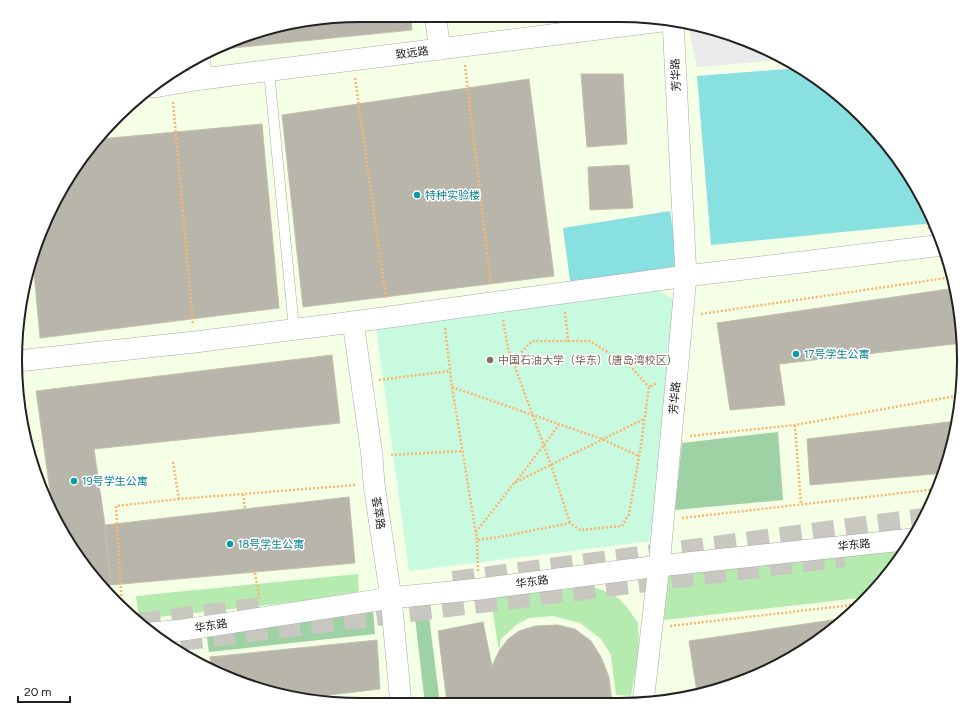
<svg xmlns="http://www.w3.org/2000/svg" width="979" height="720" font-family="Figtree,'Noto Sans SC',sans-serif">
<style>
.education{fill:#f5ffe5}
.grass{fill:#b6ebb0}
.forest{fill:#9ed1a3}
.park{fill:#c8fae0}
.pitch{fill:#88e0e0}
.parking{fill:#eaeaea}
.building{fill:#b8b6ab;stroke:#c4c0ab}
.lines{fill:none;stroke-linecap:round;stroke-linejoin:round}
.secondary-tunnel{stroke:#c8c8c1;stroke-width:22;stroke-dasharray:22 11;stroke-linecap:butt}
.service-casing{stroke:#a9a9a9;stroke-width:11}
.minor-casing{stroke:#a9a9a9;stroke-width:22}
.path{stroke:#fab572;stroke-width:2.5;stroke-dasharray:2 2;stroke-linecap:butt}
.service{stroke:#fff;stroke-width:10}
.minor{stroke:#fff;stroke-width:21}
.culture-dot{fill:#0f9aa8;stroke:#fff;stroke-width:1.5}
.education-dot{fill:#8d6e63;stroke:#fff;stroke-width:1.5}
.labels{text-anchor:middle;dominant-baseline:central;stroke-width:3;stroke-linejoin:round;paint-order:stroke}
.street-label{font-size:11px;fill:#222;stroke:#fff}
.culture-label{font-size:11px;fill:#0d838f;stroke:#fff;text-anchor:start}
.education-label{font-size:11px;fill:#785e54;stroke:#fff;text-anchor:start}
.rim{fill:none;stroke:#222;stroke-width:2}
</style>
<rect width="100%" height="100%" fill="#f1f2e9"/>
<path class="education" d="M 360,15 L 641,16 L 708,27 L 810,73 L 893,150 L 929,208 L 952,271 L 963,338 L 961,405 L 946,471 L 918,533 L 878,588 L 829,634 L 751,679 L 664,702 L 337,704 L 249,687 L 188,659 L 133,620 L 86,570 L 41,492 L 16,383 L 22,293 L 51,207 L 116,116 L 187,61 L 270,27 Z"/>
<g class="grass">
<path d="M 907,548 L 878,588 L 868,597 L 664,620 L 668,574 Z"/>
<path d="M 358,574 L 359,595 L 139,619 L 136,596 Z"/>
<path d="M 593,587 L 615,595 L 626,606 L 638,623 L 639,650 L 631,696 L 616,695 L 611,655 L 601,639 L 580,623 L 553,616 L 529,618 L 516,625 L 501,639 L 499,651 L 490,595 Z"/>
</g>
<g class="forest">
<path d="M 778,432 L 783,500 L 675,510 L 682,443 Z"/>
<path d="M 414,609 L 428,609 L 440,704 L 425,704 Z"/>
<path d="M 373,611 L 375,634 L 209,652 L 206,631 Z"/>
</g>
<path class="park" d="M 656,289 L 673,299 L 652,541 L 409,571 L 376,327 Z"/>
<g class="pitch">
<path d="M 800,68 L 810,73 L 893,150 L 929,208 L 934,223 L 711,245 L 697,76 Z"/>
<path d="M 670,211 L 679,270 L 571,288 L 563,228 Z"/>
</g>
<path class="parking" d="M 708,27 L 782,60 L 697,67 L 689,29 Z"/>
<g class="building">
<path d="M 360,15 L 411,15 L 412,30 L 223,49 L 223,47 L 270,27 Z"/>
<path d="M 581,74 L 623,74 L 627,144 L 587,147 Z"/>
<path d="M 529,79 L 554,276 L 303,307 L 282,115 Z"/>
<path d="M 262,124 L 279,308 L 40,338 L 33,261 L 51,207 L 100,139 Z"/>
<path d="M 629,165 L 633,208 L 590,210 L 588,167 Z"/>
<path d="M 955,288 L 963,343 L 779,364 L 785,405 L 730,410 L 717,323 Z"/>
<path d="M 332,355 L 340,423 L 94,449 L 105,525 L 111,585 L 102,587 L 86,570 L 53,512 L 36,391 Z"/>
<path d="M 957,421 L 945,473 L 810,485 L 807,439 Z"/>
<path d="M 349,497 L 355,563 L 111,585 L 105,525 Z"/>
<path d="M 846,618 L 829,634 L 751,679 L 697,693 L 689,641 Z"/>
<path d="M 483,622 L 492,666 L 499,651 L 508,639 L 519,631 L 535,626 L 558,625 L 575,629 L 591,641 L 601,657 L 609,677 L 612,702 L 447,703 L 438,631 Z"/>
<path d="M 377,640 L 380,689 L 304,698 L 249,687 L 212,670 L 210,657 Z"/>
</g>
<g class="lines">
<g class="secondary-tunnel">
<path d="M 453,582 L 924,519"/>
<path d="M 139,624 L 269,607"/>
<path d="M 180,640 L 844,556"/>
</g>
<defs>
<path id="service" d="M 269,71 L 294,329"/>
<g id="minor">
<path d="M 435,15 L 440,49"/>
<path d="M 199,57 L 202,79"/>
<path d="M 154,87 L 202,79 L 670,20"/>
<path d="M 353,322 L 372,456 L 374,484 L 391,598 L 401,704"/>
<path d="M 17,361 L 195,342 L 353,322 L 686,276 L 943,245"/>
<path d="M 151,633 L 183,630 L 391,598 L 480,589 L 659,566 L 913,539"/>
<path d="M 643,702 L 659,566 L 686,276 L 673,21"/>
</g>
</defs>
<use href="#service" class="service-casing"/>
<use href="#minor" class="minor-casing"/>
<g class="path">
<path d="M 465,65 L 491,284"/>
<path d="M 355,78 L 386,298"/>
<path d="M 173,102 L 193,324"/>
<path d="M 926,203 L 929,229"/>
<path d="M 565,312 L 568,341"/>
<path d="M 701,314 L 953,277"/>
<path d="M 503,320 L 508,348 L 551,465 L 570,523"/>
<path d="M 445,328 L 452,387 L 477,540"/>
<path d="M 513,361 L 532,341 L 590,341 L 631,367 L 649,387"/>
<path d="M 379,380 L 450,371"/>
<path d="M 452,387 L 602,439 L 639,456"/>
<path d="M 795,425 L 801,504"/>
<path d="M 690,436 L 795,425 L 961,395"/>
<path d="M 391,455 L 462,451"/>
<path d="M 173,462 L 179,499"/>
<path d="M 515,483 L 559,425"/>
<path d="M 243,494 L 245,509"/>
<path d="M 682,518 L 937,489"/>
<path d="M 476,532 L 514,483 L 644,419"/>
<path d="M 478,571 L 477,540 L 500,537 L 570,523 L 580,530 L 622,526 L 629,514 L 641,445 L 649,387 L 657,383"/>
<path d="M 255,573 L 260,600"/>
<path d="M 122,608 L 116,506 L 179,499 L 355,485"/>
<path d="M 670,626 L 860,604"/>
<path d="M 184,649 L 185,657"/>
</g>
<use href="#service" class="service"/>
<use href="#minor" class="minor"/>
</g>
<g class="culture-dot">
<circle cx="417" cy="195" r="4"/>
<circle cx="796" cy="354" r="4"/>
<circle cx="74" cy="481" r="4"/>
<circle cx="230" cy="544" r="4"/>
</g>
<circle class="education-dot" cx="490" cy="360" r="4"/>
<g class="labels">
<g class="street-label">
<text transform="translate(412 53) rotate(-7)">致远路</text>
<text transform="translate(676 75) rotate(-93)">芳华路</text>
<text transform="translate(675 398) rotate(-85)">芳华路</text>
<text transform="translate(378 513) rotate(81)">荟萃路</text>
<text transform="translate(854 545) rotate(-6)">华东路</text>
<text transform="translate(532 582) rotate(-8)">华东路</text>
<text transform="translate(211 626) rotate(-9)">华东路</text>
</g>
<g class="culture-label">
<text x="425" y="195">特种实验楼</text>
<text x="804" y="354">17号学生公寓</text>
<text x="82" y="481">19号学生公寓</text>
<text x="238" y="544">18号学生公寓</text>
</g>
<g class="education-label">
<text x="498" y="360">中国石油大学（华东）(唐岛湾校区)</text>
</g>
</g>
<path d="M0 0H979V720H0ZM360 22H619A338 338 0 0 1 957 360V360A338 338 0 0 1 619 698H360A338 338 0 0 1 22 360V360A338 338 0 0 1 360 22Z" fill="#fff" fill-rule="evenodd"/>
<path class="rim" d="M360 22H619A338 338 0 0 1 957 360V360A338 338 0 0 1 619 698H360A338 338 0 0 1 22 360V360A338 338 0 0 1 360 22Z"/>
<path d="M18 696v6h52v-6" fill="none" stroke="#222222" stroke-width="2"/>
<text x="24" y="696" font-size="12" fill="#222222" stroke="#ffffff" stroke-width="3" paint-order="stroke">20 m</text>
</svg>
